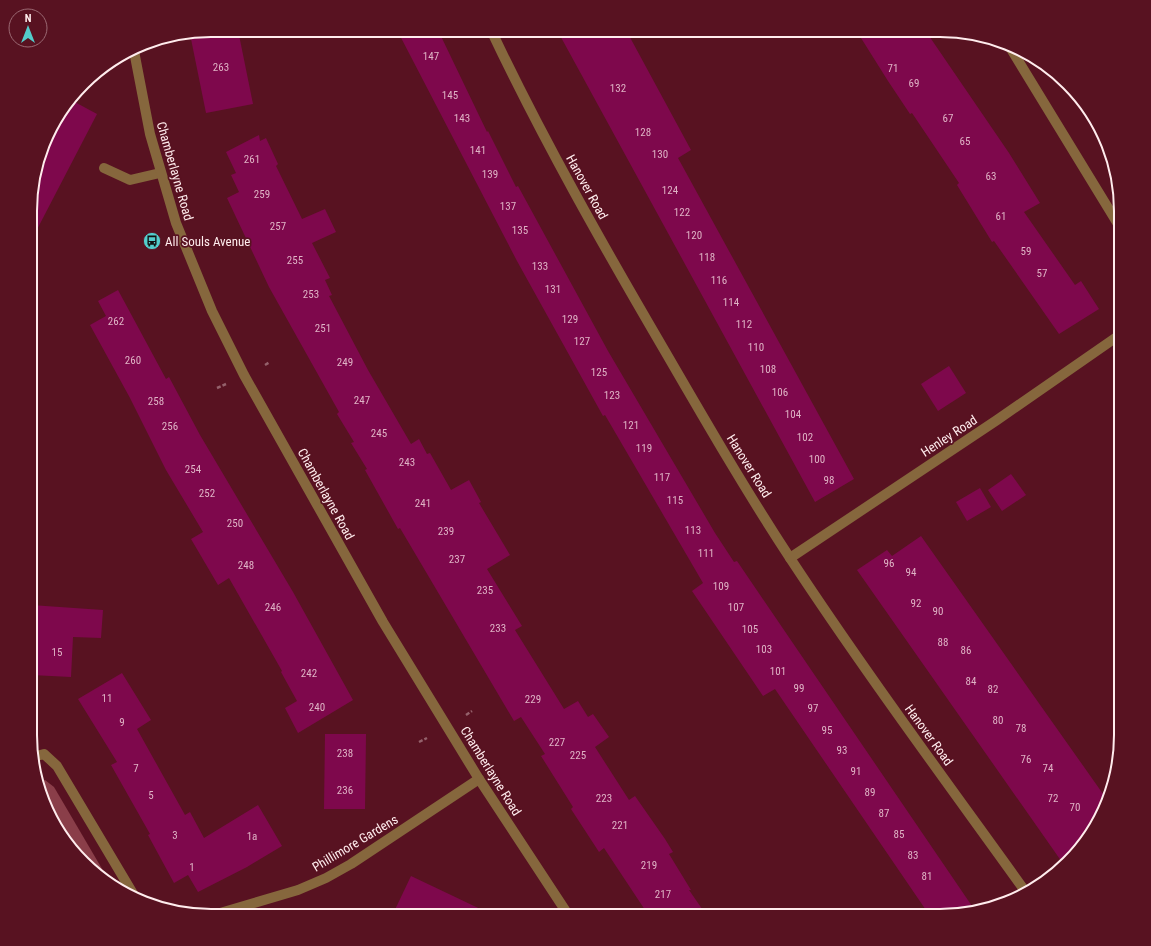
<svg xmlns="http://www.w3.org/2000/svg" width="1151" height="946" font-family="'Roboto Condensed',sans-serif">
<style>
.green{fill:#8a3e49}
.building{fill:#7e084c}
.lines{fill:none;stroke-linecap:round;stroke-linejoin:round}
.path{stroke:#94616b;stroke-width:2.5;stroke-dasharray:4 2;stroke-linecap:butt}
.service{stroke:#86673d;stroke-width:10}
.minor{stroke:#86673d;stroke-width:10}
.tertiary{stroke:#86673d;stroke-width:10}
.labels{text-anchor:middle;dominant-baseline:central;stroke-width:3.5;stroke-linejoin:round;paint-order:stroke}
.number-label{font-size:11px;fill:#dfb3c5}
.street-label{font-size:13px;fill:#ffeced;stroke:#581221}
.poi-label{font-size:13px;fill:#ffeced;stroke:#581221;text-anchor:start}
.rim{fill:none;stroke:#ffeced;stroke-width:2}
</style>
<rect width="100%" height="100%" fill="#581221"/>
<path class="green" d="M 45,780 L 54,787 L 108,879 L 83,863 L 49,815 L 40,781 Z"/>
<g class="building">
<path d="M 211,30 L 238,30 L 253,104 L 206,113 L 190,34 Z"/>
<path d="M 397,30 L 438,30 L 487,132 L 488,131 L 516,187 L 518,186 L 608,351 L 715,533 L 734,562 L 737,561 L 974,909 L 940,916 L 930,916 L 775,689 L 763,696 L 692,591 L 703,583 L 605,415 L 603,416 L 517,261 Z"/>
<path d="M 557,30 L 626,30 L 691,150 L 678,158 L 854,479 L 815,502 Z"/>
<path d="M 856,30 L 925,30 L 1009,153 L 1040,203 L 1024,212 L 1075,285 L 1081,281 L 1099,309 L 1059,334 L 994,241 L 992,242 L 957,185 L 959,183 L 912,113 L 910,114 L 888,81 Z"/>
<path d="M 71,100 L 97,114 L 31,241 L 32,188 L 54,121 Z"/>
<path d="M 259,135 L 260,141 L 266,138 L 278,164 L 276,166 L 302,219 L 325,209 L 336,232 L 312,243 L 330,278 L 325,280 L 332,295 L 329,296 L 368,370 L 411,444 L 419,439 L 427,454 L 430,453 L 451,490 L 469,480 L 481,502 L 479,503 L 510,555 L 487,569 L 522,626 L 515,630 L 564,709 L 578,701 L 588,717 L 593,714 L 609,737 L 595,747 L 629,800 L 635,796 L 665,839 L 673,852 L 669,854 L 691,890 L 689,890 L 707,916 L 649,916 L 604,848 L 599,852 L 571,809 L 573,807 L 541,756 L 545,754 L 521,717 L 514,721 L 400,528 L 398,529 L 365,470 L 367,469 L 351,443 L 354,442 L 337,414 L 339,412 L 269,287 L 227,198 L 239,192 L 231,175 L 236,173 L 226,152 Z"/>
<path d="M 118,290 L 166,379 L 169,377 L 200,435 L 293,592 L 353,700 L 298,733 L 285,708 L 297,701 L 281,672 L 282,671 L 229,578 L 218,585 L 191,539 L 203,532 L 166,470 L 130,398 L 90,325 L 106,316 L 98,301 Z"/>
<path d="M 949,366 L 966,393 L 938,411 L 921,384 Z"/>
<path d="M 1011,474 L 1026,495 L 1002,511 L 988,490 Z"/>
<path d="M 980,488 L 991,507 L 967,521 L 956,502 Z"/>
<path d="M 921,536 L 1108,801 L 1068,863 L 1064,865 L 857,570 L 887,550 L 892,556 Z"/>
<path d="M 31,605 L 103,610 L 101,638 L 73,637 L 71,677 L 31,675 Z"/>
<path d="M 122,673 L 151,720 L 137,729 L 185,815 L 190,812 L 204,838 L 258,805 L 282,846 L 247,867 L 198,892 L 188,875 L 174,883 L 148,835 L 150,834 L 111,765 L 117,762 L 78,699 Z"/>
<path d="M 325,734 L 366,734 L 365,809 L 324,809 Z"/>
<path d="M 411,876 L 451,895 L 495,916 L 392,916 Z"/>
</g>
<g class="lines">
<g class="path">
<path d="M 265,365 L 270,362"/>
<path d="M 217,388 L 226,384"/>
<path d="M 466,715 L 472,711"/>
<path d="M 419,742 L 427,738"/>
</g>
<path class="service" d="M 104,168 L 130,180 L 160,173"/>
<g class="minor">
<path d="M 491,30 C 543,140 604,247 666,353 C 706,422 746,491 790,558 C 865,672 946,781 1025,891"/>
<path d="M 1008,44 L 1121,229"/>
<path d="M 790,558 L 997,420 L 1121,334"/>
<path d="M 33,757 L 44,754 L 57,766 L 135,897"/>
<path d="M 210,916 L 298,890 L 326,878 L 351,864 L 479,779"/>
</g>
<path class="tertiary" d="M 134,51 L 150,134 L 176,223 L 212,311 L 244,375 L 383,622 L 479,779 L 569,916"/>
</g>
<defs>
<symbol id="bus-disc" viewBox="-11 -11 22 22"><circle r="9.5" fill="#53cdcb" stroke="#581221"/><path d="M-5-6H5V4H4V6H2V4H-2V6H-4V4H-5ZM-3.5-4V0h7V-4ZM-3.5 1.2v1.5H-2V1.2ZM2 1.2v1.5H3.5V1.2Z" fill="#111"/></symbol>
</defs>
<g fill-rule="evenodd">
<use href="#bus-disc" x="142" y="231" width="20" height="20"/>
</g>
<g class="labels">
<g class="number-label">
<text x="431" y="56">147</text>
<text x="221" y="67">263</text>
<text x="893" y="68">71</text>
<text x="914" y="83">69</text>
<text x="618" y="88">132</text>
<text x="450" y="95">145</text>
<text x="462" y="118">143</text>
<text x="948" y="118">67</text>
<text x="643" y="132">128</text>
<text x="965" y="141">65</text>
<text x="478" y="150">141</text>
<text x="660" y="154">130</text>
<text x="252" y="159">261</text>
<text x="490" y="174">139</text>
<text x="991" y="176">63</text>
<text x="670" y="190">124</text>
<text x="262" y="194">259</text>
<text x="508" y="206">137</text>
<text x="682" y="212">122</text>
<text x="1001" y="216">61</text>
<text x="278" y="226">257</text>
<text x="520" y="230">135</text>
<text x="694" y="235">120</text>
<text x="1026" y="251">59</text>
<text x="707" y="257">118</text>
<text x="295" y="260">255</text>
<text x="540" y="266">133</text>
<text x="1042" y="273">57</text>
<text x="719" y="280">116</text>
<text x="553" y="289">131</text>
<text x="311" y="294">253</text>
<text x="731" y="302">114</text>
<text x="570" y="319">129</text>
<text x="116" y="321">262</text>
<text x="744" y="324">112</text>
<text x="323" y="328">251</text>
<text x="582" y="341">127</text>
<text x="756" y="347">110</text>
<text x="133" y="360">260</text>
<text x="345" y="362">249</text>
<text x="768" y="369">108</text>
<text x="599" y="372">125</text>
<text x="780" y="392">106</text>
<text x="612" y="395">123</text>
<text x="362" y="400">247</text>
<text x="156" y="401">258</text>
<text x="793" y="414">104</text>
<text x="631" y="425">121</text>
<text x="170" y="426">256</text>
<text x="379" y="433">245</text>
<text x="805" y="437">102</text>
<text x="644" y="448">119</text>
<text x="817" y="459">100</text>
<text x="407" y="462">243</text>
<text x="193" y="469">254</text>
<text x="662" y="477">117</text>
<text x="829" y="480">98</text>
<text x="207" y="493">252</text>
<text x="675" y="500">115</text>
<text x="423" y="503">241</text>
<text x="235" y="523">250</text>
<text x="693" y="530">113</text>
<text x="446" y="531">239</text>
<text x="706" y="553">111</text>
<text x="457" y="559">237</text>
<text x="889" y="563">96</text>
<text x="246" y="565">248</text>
<text x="911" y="572">94</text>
<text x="721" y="586">109</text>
<text x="485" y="590">235</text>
<text x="916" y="603">92</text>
<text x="273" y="607">246</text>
<text x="736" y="607">107</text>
<text x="938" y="611">90</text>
<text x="498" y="628">233</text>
<text x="750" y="629">105</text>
<text x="943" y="642">88</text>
<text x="764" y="649">103</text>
<text x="966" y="650">86</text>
<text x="57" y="652">15</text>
<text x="778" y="671">101</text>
<text x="309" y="673">242</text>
<text x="971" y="681">84</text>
<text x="799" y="688">99</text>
<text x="993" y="689">82</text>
<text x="107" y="698">11</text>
<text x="533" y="699">229</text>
<text x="317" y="707">240</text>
<text x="813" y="708">97</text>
<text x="998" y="720">80</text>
<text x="122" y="722">9</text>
<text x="1021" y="728">78</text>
<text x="827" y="730">95</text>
<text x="557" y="742">227</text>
<text x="842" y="750">93</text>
<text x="345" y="753">238</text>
<text x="578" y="755">225</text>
<text x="1026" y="759">76</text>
<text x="136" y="768">7</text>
<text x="1048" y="768">74</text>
<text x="856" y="771">91</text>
<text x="345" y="790">236</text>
<text x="870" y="792">89</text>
<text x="151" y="795">5</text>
<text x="604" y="798">223</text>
<text x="1053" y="798">72</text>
<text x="1075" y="807">70</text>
<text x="884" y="813">87</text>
<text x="620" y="825">221</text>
<text x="899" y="834">85</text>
<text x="175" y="835">3</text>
<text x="252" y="836">1a</text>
<text x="913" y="855">83</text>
<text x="649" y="865">219</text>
<text x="192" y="867">1</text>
<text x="927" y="876">81</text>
<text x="663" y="894">217</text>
</g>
<g class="street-label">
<text transform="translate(175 171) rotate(74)">Chamberlayne Road</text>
<text transform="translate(587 187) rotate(61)">Hanover Road</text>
<text transform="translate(949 436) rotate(-33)">Henley Road</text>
<text transform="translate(749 466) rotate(58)">Hanover Road</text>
<text transform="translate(326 494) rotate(61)">Chamberlayne Road</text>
<text transform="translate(929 735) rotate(54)">Hanover Road</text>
<text transform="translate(491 771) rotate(58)">Chamberlayne Road</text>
<text transform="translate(355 843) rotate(-31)">Phillimore Gardens</text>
</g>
<g class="poi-label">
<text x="165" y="241">All Souls Avenue</text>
</g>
</g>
<path d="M0 0H1151V946H0ZM211 37H940A174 174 0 0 1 1114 211V735A174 174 0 0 1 940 909H211A174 174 0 0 1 37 735V211A174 174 0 0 1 211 37Z" fill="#581221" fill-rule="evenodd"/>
<path class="rim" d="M211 37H940A174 174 0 0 1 1114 211V735A174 174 0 0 1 940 909H211A174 174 0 0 1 37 735V211A174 174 0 0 1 211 37Z"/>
<g transform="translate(28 28)"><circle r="19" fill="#581221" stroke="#9b6973"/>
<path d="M0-3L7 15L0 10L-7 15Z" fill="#53cdcb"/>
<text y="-6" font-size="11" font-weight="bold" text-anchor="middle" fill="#ffeced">N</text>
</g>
</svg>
